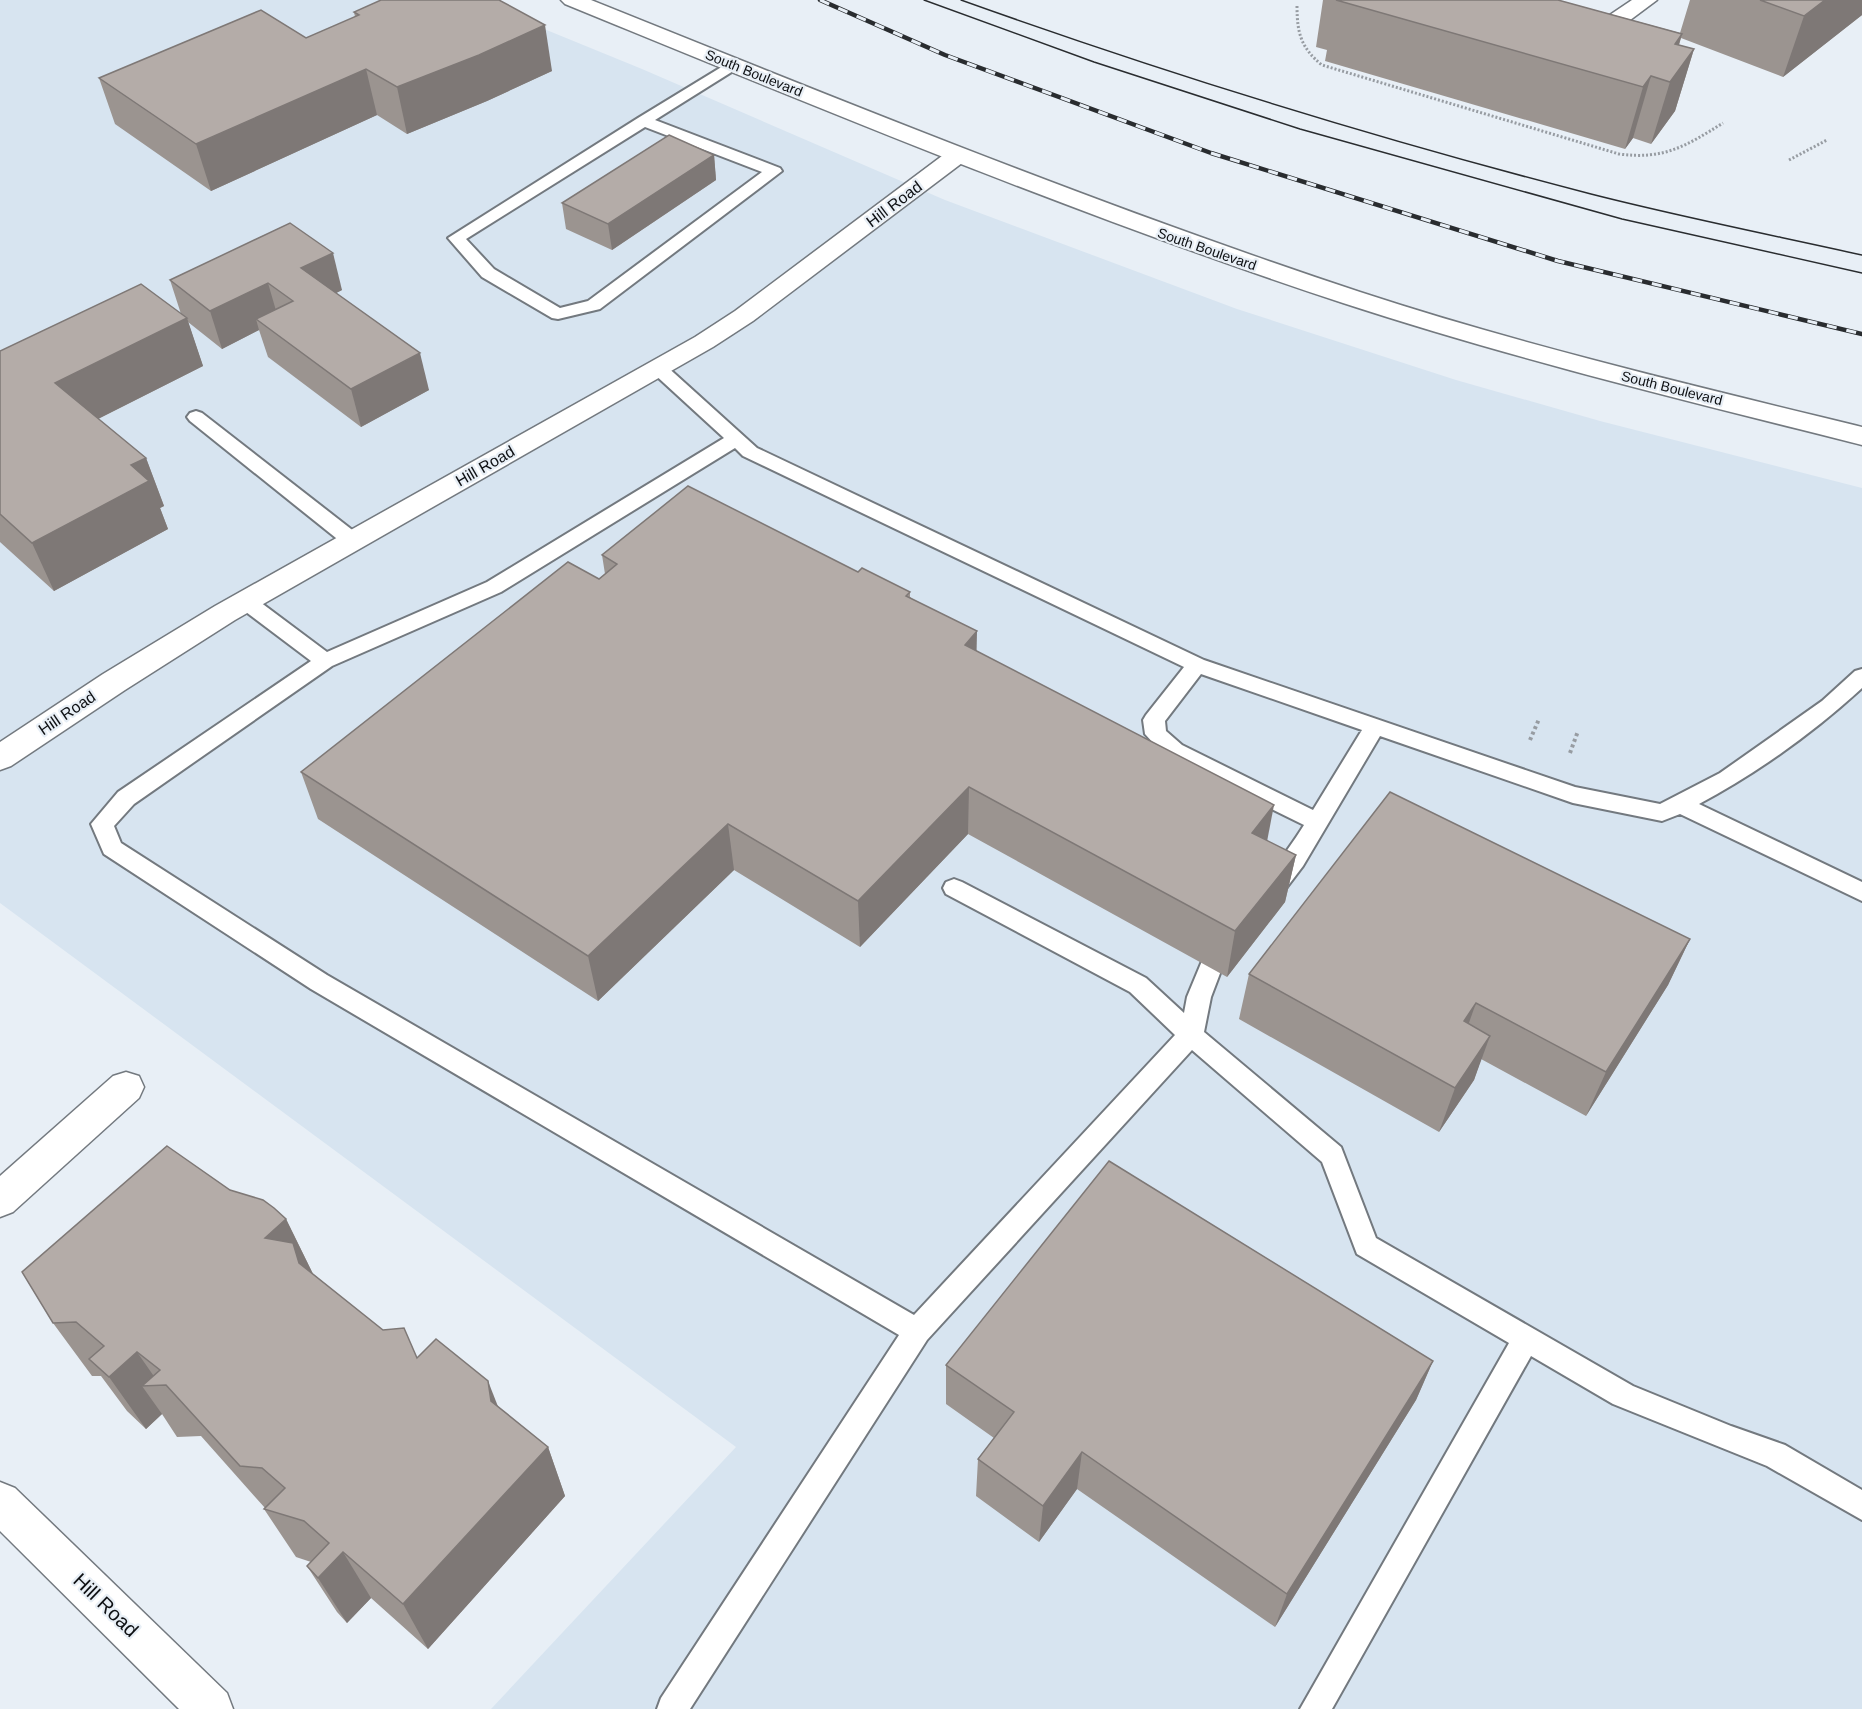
<svg xmlns="http://www.w3.org/2000/svg" width="1862" height="1709" font-family="Arial,sans-serif">
<style>
.built{fill:#d7e4f0}
.lines{fill:none;stroke-linecap:round;stroke-linejoin:round}
.service-casing{stroke:#73797f;stroke-width:4}
.minor-casing{stroke:#73797f;stroke-width:3}
.secondary-casing{stroke:#73797f;stroke-width:3}
.path-far1{stroke:#979ca2;stroke-width:3;stroke-dasharray:2 2;stroke-linecap:butt}
.path{stroke:#979ca2;stroke-width:4;stroke-dasharray:3 3;stroke-linecap:butt}
.service{fill:#fff;fill-rule:evenodd}
.minor{fill:#fff;fill-rule:evenodd}
.secondary{fill:#fff;fill-rule:evenodd}
.tram{stroke:#292c2f;stroke-width:1.5}
.rail-casing{stroke:#292c2f;stroke-width:4.5}
.rail{stroke:#e8eff6;stroke-width:3;stroke-dasharray:10;stroke-linecap:butt}
.wall{fill:#9b9490}
.shaded-wall{fill:#7e7876}
.building{fill:#b4aca8;stroke:#7e7876;stroke-width:1.5}
.labels{text-anchor:middle;dominant-baseline:central;stroke-width:4.5;stroke-linejoin:round;paint-order:stroke}
.far-street-label{font-size:14px;fill:#0e1013;stroke:#e8eff6}
.street-label{font-size:16px;fill:#0e1013;stroke:#e8eff6}
.near-street-label{font-size:20px;fill:#0e1013;stroke:#e8eff6}
</style>
<rect width="100%" height="100%" fill="#e8eff6"/>
<path class="built" d="M 0,0 L 473,0 L 642,69 L 945,200 L 1237,309 L 1456,380 L 1600,421 L 1862,488 L 1862,1709 L 491,1709 L 736,1447 L 0,903 Z"/>
<g class="lines">
<defs>
<g id="service">
<path d="M 733,60 L 738,62 L 741,65 L 738,68 L 655,120 L 780,168 L 782,171 L 600,309 L 558,319 L 552,318 L 482,277 L 448,238 L 638,118 ZM 645,127 L 762,172 L 588,301 L 560,308 L 494,269 L 466,239 Z"/>
<path d="M 658,363 L 664,364 L 757,448 L 1204,660 L 1575,787 L 1660,804 L 1720,773 L 1822,701 L 1855,671 L 1862,669 L 1862,688 C 1813,733 1757,773 1699,804 L 1862,882 L 1862,901 L 1680,814 L 1662,821 L 1573,803 L 1380,736 L 1303,866 L 1284,891 L 1276,894 L 1268,891 L 1265,885 C 1275,865 1292,845 1304,825 L 1166,757 L 1145,734 L 1143,720 L 1146,715 L 1184,667 L 743,456 L 735,448 L 501,592 L 332,666 L 134,804 L 114,826 L 121,843 L 327,975 L 914,1315 L 1175,1035 L 1130,992 L 946,894 L 943,888 L 946,882 L 954,879 L 962,882 L 1146,978 L 1184,1013 L 1187,997 L 1202,961 L 1210,959 L 1218,961 L 1222,968 L 1211,997 L 1204,1032 L 1341,1147 L 1376,1238 L 1633,1386 L 1731,1426 L 1785,1445 L 1862,1490 L 1862,1520 L 1767,1466 L 1613,1404 L 1531,1356 L 1332,1709 L 1300,1709 L 1509,1343 L 1357,1254 L 1322,1162 L 1192,1050 L 927,1340 L 690,1709 L 657,1709 L 661,1698 L 899,1335 L 311,989 L 104,854 L 91,824 L 118,792 L 311,661 L 238,606 L 235,601 L 238,596 L 245,594 L 252,596 L 327,652 L 487,582 L 724,438 L 652,372 L 649,368 L 652,364 ZM 1201,674 L 1362,730 L 1313,810 L 1182,745 L 1166,731 L 1165,721 Z"/>
<path d="M 196,411 L 202,413 L 360,536 L 363,541 L 360,546 L 353,547 L 346,546 L 190,421 L 187,417 L 190,413 Z"/>
</g>
<g id="minor">
<path d="M 1632,0 L 1657,0 L 1602,41 L 1594,42 L 1586,41 L 1583,36 L 1586,31 Z"/>
<path d="M 958,148 L 966,150 L 970,155 L 966,160 L 753,321 L 713,347 L 235,620 L 125,690 L 11,766 L 0,770 L 0,742 L 103,674 L 215,606 L 695,337 L 735,311 L 950,150 Z"/>
<path d="M 126,1072 L 139,1076 L 144,1087 L 139,1098 L 13,1212 L 0,1217 L 0,1176 L 113,1076 Z"/>
<path d="M 0,1482 L 15,1488 L 227,1693 L 233,1709 L 179,1709 L 0,1531 Z"/>
</g>
<path id="secondary" d="M 561,0 L 591,0 C 845,102 1100,206 1360,292 C 1525,346 1694,386 1862,427 L 1862,445 C 1688,401 1514,359 1343,303 C 1079,216 822,109 565,4 Z"/>
</defs>
<use href="#service" class="service-casing"/>
<use href="#minor" class="minor-casing"/>
<use href="#secondary" class="secondary-casing"/>
<g class="path-far1">
<path d="M 1297,6 C 1297,33 1301,48 1322,65 L 1619,154 C 1664,160 1686,146 1723,123"/>
<path d="M 1789,160 L 1827,140"/>
</g>
<g class="path">
<path d="M 1530,740 L 1539,719"/>
<path d="M 1570,753 L 1578,731"/>
</g>
<use href="#service" class="service"/>
<use href="#minor" class="minor"/>
<use href="#secondary" class="secondary"/>
<g class="tram">
<path d="M 924,0 L 1094,62 L 1300,129 L 1622,219 L 1862,273"/>
<path d="M 961,0 C 1168,74 1378,139 1591,194 C 1681,217 1772,235 1862,255"/>
</g>
<defs>
<path id="rail" d="M 820,0 L 945,55 L 1211,153 L 1558,261 L 1862,334"/>
</defs>
<use href="#rail" class="rail-casing"/>
<use href="#rail" class="rail"/>
</g>
<g class="wall">
<path d="M 1323,0 L 1558,0 L 1680,33 L 1690,0 L 1862,0 L 1862,15 L 1783,77 L 1681,38 L 1679,45 L 1694,49 L 1675,111 L 1651,144 L 1633,138 L 1625,149 L 1325,61 L 1327,50 L 1316,47 Z"/>
<path d="M 354,12 L 552,71 L 487,101 L 407,134 L 377,115 L 211,191 L 115,124 L 99,78 L 306,38 L 355,17 Z"/>
<path d="M 714,155 L 716,180 L 612,250 L 566,229 L 562,203 Z"/>
<path d="M 290,223 L 342,290 L 336,293 L 429,390 L 361,427 L 268,357 L 259,330 L 222,349 L 188,322 L 203,366 L 98,419 L 146,458 L 164,506 L 160,508 L 168,529 L 54,591 L 0,542 L 0,351 L 181,314 L 170,280 Z"/>
<path d="M 602,555 L 858,572 L 910,592 L 910,597 L 977,651 L 1267,841 L 1296,855 L 1285,902 L 1227,977 L 968,834 L 860,947 L 734,870 L 598,1001 L 318,819 L 301,772 L 599,579 L 605,574 Z"/>
<path d="M 1690,939 L 1668,985 L 1586,1116 L 1481,1059 L 1474,1080 L 1439,1132 L 1239,1019 L 1249,974 Z"/>
<path d="M 230,1190 L 286,1219 L 313,1274 L 417,1358 L 498,1407 L 548,1447 L 565,1496 L 428,1649 L 371,1598 L 347,1623 L 337,1612 L 307,1566 L 311,1562 L 296,1557 L 264,1509 L 265,1508 L 201,1436 L 177,1437 L 162,1414 L 146,1429 L 127,1411 L 101,1376 L 92,1376 L 53,1323 Z"/>
<path d="M 1433,1361 L 1416,1400 L 1275,1627 L 1077,1489 L 1039,1542 L 976,1496 L 978,1459 L 994,1438 L 946,1404 L 946,1365 Z"/>
</g>
<g class="shaded-wall">
<path d="M 1825,0 L 1862,0 L 1862,15 L 1783,77 L 1804,16 Z"/>
<path d="M 545,25 L 552,71 L 487,101 L 407,134 L 397,87 Z"/>
<path d="M 1682,34 L 1668,81 L 1675,44 Z"/>
<path d="M 1694,49 L 1675,111 L 1651,144 L 1670,82 Z"/>
<path d="M 366,69 L 377,115 L 211,191 L 196,144 Z"/>
<path d="M 1651,76 L 1633,138 L 1625,149 L 1643,87 Z"/>
<path d="M 714,155 L 716,180 L 612,250 L 608,224 Z"/>
<path d="M 333,253 L 342,290 L 311,306 L 301,268 Z"/>
<path d="M 268,283 L 279,321 L 256,319 L 259,330 L 222,349 L 210,311 Z"/>
<path d="M 187,318 L 203,366 L 74,431 L 55,383 Z"/>
<path d="M 420,353 L 429,390 L 361,427 L 351,389 Z"/>
<path d="M 146,458 L 164,506 L 160,508 L 168,529 L 54,591 L 32,543 L 131,465 Z"/>
<path d="M 977,631 L 976,679 L 965,645 Z"/>
<path d="M 969,787 L 968,834 L 860,947 L 858,901 Z"/>
<path d="M 1274,805 L 1265,852 L 1252,833 Z"/>
<path d="M 728,824 L 734,870 L 598,1001 L 588,956 Z"/>
<path d="M 1296,855 L 1285,902 L 1227,977 L 1235,931 Z"/>
<path d="M 1690,939 L 1668,985 L 1586,1116 L 1606,1072 Z"/>
<path d="M 1476,1003 L 1460,1048 L 1464,1021 Z"/>
<path d="M 1490,1036 L 1474,1080 L 1439,1132 L 1455,1088 Z"/>
<path d="M 286,1219 L 313,1274 L 265,1238 Z"/>
<path d="M 137,1352 L 160,1385 L 142,1386 L 162,1414 L 146,1429 L 109,1377 Z"/>
<path d="M 1433,1361 L 1416,1400 L 1275,1627 L 1287,1594 Z"/>
<path d="M 488,1381 L 508,1432 L 491,1401 Z"/>
<path d="M 548,1447 L 565,1496 L 428,1649 L 403,1604 Z"/>
<path d="M 1082,1452 L 1077,1489 L 1039,1542 L 1043,1506 Z"/>
<path d="M 343,1552 L 371,1598 L 347,1623 L 318,1578 Z"/>
</g>
<g class="building">
<path d="M 381,0 L 499,0 L 545,25 L 479,55 L 397,87 L 366,69 L 196,144 L 99,78 L 261,10 L 306,38 L 359,15 L 354,12 Z"/>
<path d="M 1336,0 L 1558,0 L 1682,34 L 1675,44 L 1694,49 L 1670,82 L 1651,76 L 1643,87 Z"/>
<path d="M 1760,0 L 1825,0 L 1804,16 Z"/>
<path d="M 669,135 L 714,155 L 608,224 L 562,203 Z"/>
<path d="M 290,223 L 333,253 L 301,268 L 420,353 L 351,389 L 256,319 L 293,301 L 268,283 L 210,311 L 170,280 Z"/>
<path d="M 141,284 L 187,318 L 55,383 L 146,458 L 131,465 L 149,481 L 32,543 L 0,514 L 0,351 Z"/>
<path d="M 688,486 L 858,572 L 862,568 L 910,592 L 906,596 L 977,631 L 965,645 L 1274,805 L 1252,833 L 1296,855 L 1235,931 L 969,787 L 858,901 L 728,824 L 588,956 L 301,772 L 568,562 L 599,579 L 617,564 L 602,555 Z"/>
<path d="M 1390,792 L 1690,939 L 1606,1072 L 1476,1003 L 1464,1021 L 1490,1036 L 1455,1088 L 1249,974 Z"/>
<path d="M 167,1146 L 230,1190 L 263,1200 L 274,1208 L 286,1219 L 265,1238 L 293,1243 L 299,1263 L 383,1330 L 404,1328 L 417,1358 L 436,1339 L 488,1381 L 491,1401 L 548,1447 L 403,1604 L 343,1552 L 318,1578 L 307,1566 L 329,1543 L 304,1521 L 264,1509 L 285,1488 L 262,1468 L 240,1466 L 166,1385 L 142,1386 L 160,1370 L 137,1352 L 109,1377 L 89,1359 L 104,1346 L 76,1322 L 53,1323 L 22,1272 Z"/>
<path d="M 1109,1161 L 1433,1361 L 1287,1594 L 1082,1452 L 1043,1506 L 978,1459 L 1014,1412 L 946,1365 Z"/>
</g>
<g class="labels">
<g class="far-street-label">
<text transform="translate(754 73) rotate(22)">South Boulevard</text>
<text transform="translate(1207 249) rotate(19)">South Boulevard</text>
<text transform="translate(1672 388) rotate(14)">South Boulevard</text>
</g>
<g class="street-label">
<text transform="translate(894 204) rotate(-37)">Hill Road</text>
<text transform="translate(485 466) rotate(-30)">Hill Road</text>
<text transform="translate(67 713) rotate(-34)">Hill Road</text>
</g>
<g class="near-street-label">
<text transform="translate(106 1605) rotate(44)">Hill Road</text>
</g>
</g>
</svg>
